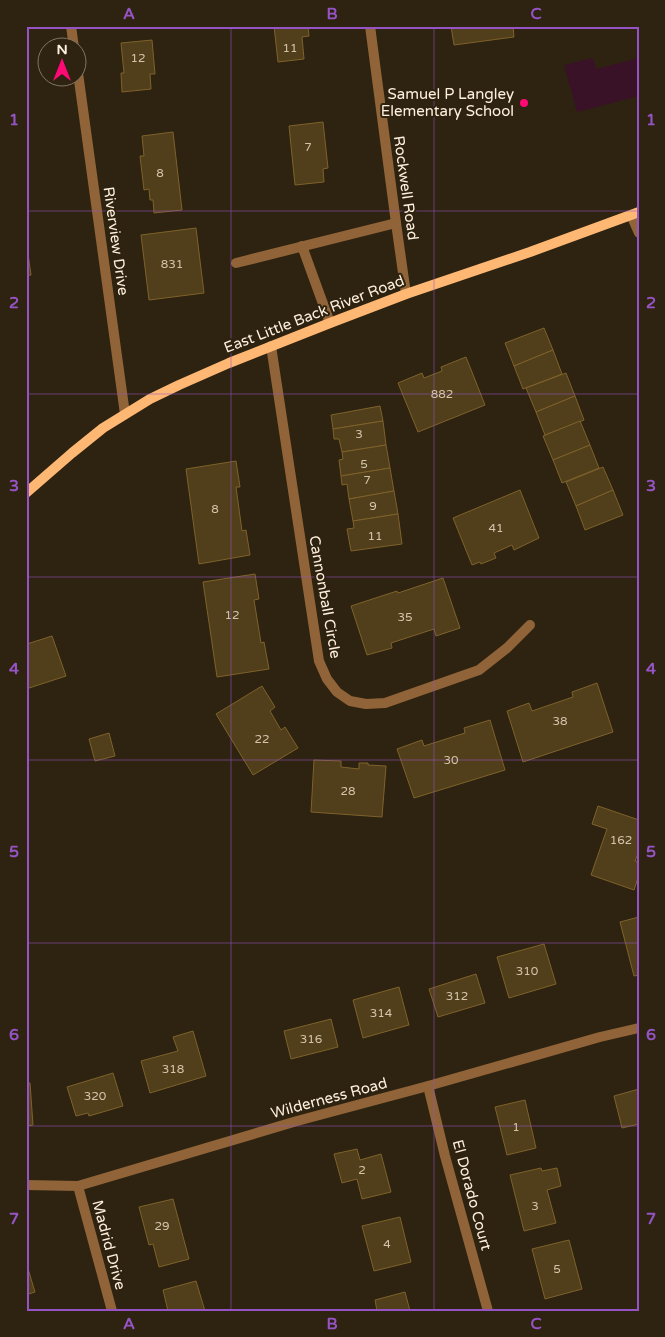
<svg xmlns="http://www.w3.org/2000/svg" width="665" height="1337" font-family="'Varela Round',sans-serif">
<style>
.green{fill:#391228}
.building{fill:#513e1a;stroke:#7e622b}
.lines{fill:none;stroke-linecap:round;stroke-linejoin:round}
.lane{stroke:#906438;stroke-width:10}
.street{stroke:#906438;stroke-width:10}
.secondary{stroke:#ffb774;stroke-width:10}
.grid{fill:none;stroke:#9553c5;stroke-width:1;stroke-opacity:0.55}
.poi-dot{fill:#ff0976;stroke:#2e2310;stroke-width:2}
.labels{text-anchor:middle;dominant-baseline:central;stroke-width:4;stroke-linejoin:round;paint-order:stroke}
.number-label{font-size:12px;fill:#d4c4ac}
.poi-label{font-size:15px;fill:#fff0dd;stroke:#2e2310;text-anchor:end}
.street-label{font-size:15px;fill:#fff0dd;stroke:#2e2310}
.neatline{fill:none;stroke:#9553c5;stroke-width:2}
.grid-label{font-size:16px;text-anchor:middle;font-weight:bold;fill:#9553c5}
</style>
<rect width="100%" height="100%" fill="#2e2310"/>
<path class="green" d="M 593,58 L 596,69 L 639,58 L 639,96 L 577,112 L 564,65 Z"/>
<g class="building">
<path d="M 274,26 L 309,26 L 308,27 L 309,36 L 302,37 L 304,59 L 278,62 Z"/>
<path d="M 451,26 L 513,26 L 514,37 L 454,45 Z"/>
<path d="M 152,40 L 155,74 L 150,74 L 151,89 L 122,92 L 121,73 L 124,73 L 121,43 Z"/>
<path d="M 323,122 L 328,168 L 323,169 L 324,182 L 295,185 L 289,126 Z"/>
<path d="M 173,132 L 182,210 L 154,213 L 153,200 L 150,200 L 149,189 L 144,190 L 140,156 L 144,156 L 142,136 Z"/>
<path d="M 196,228 L 204,293 L 149,300 L 141,235 Z"/>
<path d="M 26,240 L 31,275 L 26,276 Z"/>
<path d="M 544,328 L 553,350 L 514,366 L 505,343 Z"/>
<path d="M 553,350 L 562,374 L 523,389 L 514,366 Z"/>
<path d="M 466,357 L 485,405 L 418,432 L 398,383 L 422,373 L 424,378 L 442,371 L 441,367 Z"/>
<path d="M 566,373 L 575,396 L 536,412 L 526,388 Z"/>
<path d="M 575,396 L 584,420 L 545,435 L 536,412 Z"/>
<path d="M 380,406 L 383,421 L 333,429 L 331,415 Z"/>
<path d="M 383,421 L 386,445 L 342,452 L 339,439 L 334,439 L 333,429 Z"/>
<path d="M 580,421 L 590,445 L 553,460 L 543,436 Z"/>
<path d="M 386,445 L 390,468 L 341,476 L 339,460 L 343,459 L 342,452 Z"/>
<path d="M 590,445 L 599,468 L 562,483 L 553,460 Z"/>
<path d="M 236,461 L 240,487 L 236,487 L 242,531 L 246,530 L 250,555 L 199,564 L 186,469 Z"/>
<path d="M 603,467 L 613,490 L 576,506 L 566,482 Z"/>
<path d="M 390,468 L 394,491 L 349,499 L 347,484 L 342,485 L 341,476 Z"/>
<path d="M 520,490 L 539,538 L 514,550 L 512,545 L 494,553 L 496,558 L 481,564 L 480,562 L 472,565 L 453,518 Z"/>
<path d="M 613,490 L 623,515 L 585,530 L 576,506 Z"/>
<path d="M 394,491 L 398,514 L 353,521 L 349,499 Z"/>
<path d="M 398,514 L 402,544 L 351,551 L 347,529 L 354,528 L 353,521 Z"/>
<path d="M 255,574 L 259,599 L 254,600 L 261,643 L 264,642 L 269,669 L 217,677 L 203,582 Z"/>
<path d="M 443,578 L 460,628 L 436,636 L 434,629 L 391,643 L 392,648 L 367,655 L 351,606 L 397,591 L 398,593 Z"/>
<path d="M 52,636 L 66,676 L 26,689 L 26,643 L 27,644 Z"/>
<path d="M 597,683 L 613,732 L 523,762 L 507,711 L 529,703 L 532,711 L 573,697 L 572,692 Z"/>
<path d="M 262,686 L 275,707 L 270,711 L 281,730 L 285,727 L 298,748 L 253,775 L 216,714 Z"/>
<path d="M 490,720 L 505,770 L 414,798 L 397,749 L 422,740 L 424,746 L 465,733 L 464,728 Z"/>
<path d="M 109,733 L 115,756 L 95,761 L 89,739 Z"/>
<path d="M 314,760 L 341,761 L 341,767 L 359,769 L 359,763 L 368,763 L 368,765 L 386,766 L 382,817 L 311,812 Z"/>
<path d="M 598,806 L 639,820 L 639,851 L 635,861 L 639,862 L 639,875 L 634,890 L 591,875 L 607,829 L 592,824 Z"/>
<path d="M 639,917 L 639,975 L 634,976 L 620,922 Z"/>
<path d="M 544,944 L 556,984 L 509,998 L 497,957 Z"/>
<path d="M 476,974 L 485,1003 L 438,1017 L 429,989 Z"/>
<path d="M 399,987 L 409,1025 L 363,1038 L 353,1000 Z"/>
<path d="M 331,1019 L 338,1047 L 291,1059 L 284,1031 Z"/>
<path d="M 193,1031 L 206,1076 L 150,1093 L 141,1061 L 178,1051 L 173,1037 Z"/>
<path d="M 113,1073 L 123,1106 L 89,1116 L 88,1113 L 76,1116 L 67,1087 Z"/>
<path d="M 26,1083 L 30,1083 L 33,1125 L 26,1126 Z"/>
<path d="M 639,1089 L 639,1124 L 622,1128 L 614,1096 Z"/>
<path d="M 525,1100 L 536,1148 L 507,1155 L 495,1107 Z"/>
<path d="M 357,1149 L 360,1160 L 381,1154 L 391,1192 L 362,1199 L 357,1179 L 342,1183 L 334,1154 Z"/>
<path d="M 541,1168 L 542,1171 L 557,1168 L 561,1186 L 547,1190 L 556,1223 L 524,1231 L 510,1175 Z"/>
<path d="M 173,1199 L 189,1259 L 159,1267 L 153,1244 L 149,1245 L 139,1207 Z"/>
<path d="M 400,1217 L 411,1262 L 374,1271 L 362,1226 Z"/>
<path d="M 569,1240 L 582,1289 L 545,1299 L 532,1249 Z"/>
<path d="M 26,1262 L 35,1292 L 26,1295 Z"/>
<path d="M 196,1281 L 205,1311 L 168,1311 L 163,1290 Z"/>
<path d="M 405,1292 L 410,1311 L 377,1311 L 375,1300 Z"/>
</g>
<g class="lines">
<g class="lane">
<path d="M 302,246 L 330,323"/>
<path d="M 236,263 L 396,223"/>
</g>
<g class="street">
<path d="M 71,26 L 74,48"/>
<path d="M 370,26 L 396,223 L 406,294"/>
<path d="M 78,73 L 125,414"/>
<path d="M 631,215 L 639,233"/>
<path d="M 271,346 L 319,661 L 327,679 L 337,692 L 350,701 L 366,704 L 385,703 L 479,670 L 507,648 L 530,625"/>
<path d="M 428,1086 L 445,1156 L 488,1311"/>
<path d="M 26,1185 L 78,1186 L 297,1121 L 428,1086 L 600,1037 L 639,1028"/>
<path d="M 78,1186 L 112,1311"/>
</g>
<path class="secondary" d="M 26,493 L 72,453 L 103,428 L 150,399 L 179,385 L 229,363 L 330,323 L 406,294 L 530,252 L 639,212"/>
</g>
<path class="grid" d="M 231,26 L 231,1311M 434,26 L 434,1311M 26,211 L 639,211M 26,394 L 639,394M 26,577 L 639,577M 26,760 L 639,760M 26,943 L 639,943M 26,1126 L 639,1126"/>
<circle class="poi-dot" cx="524" cy="103" r="5"/>
<g class="labels">
<g class="number-label">
<text x="290" y="48">11</text>
<text x="138" y="58">12</text>
<text x="308" y="147">7</text>
<text x="160" y="173">8</text>
<text x="172" y="264">831</text>
<text x="442" y="394">882</text>
<text x="359" y="434">3</text>
<text x="364" y="464">5</text>
<text x="367" y="480">7</text>
<text x="373" y="506">9</text>
<text x="215" y="509">8</text>
<text x="496" y="528">41</text>
<text x="375" y="536">11</text>
<text x="232" y="615">12</text>
<text x="405" y="617">35</text>
<text x="560" y="721">38</text>
<text x="262" y="739">22</text>
<text x="451" y="760">30</text>
<text x="348" y="791">28</text>
<text x="621" y="840">162</text>
<text x="527" y="971">310</text>
<text x="457" y="996">312</text>
<text x="381" y="1013">314</text>
<text x="311" y="1039">316</text>
<text x="173" y="1069">318</text>
<text x="95" y="1096">320</text>
<text x="516" y="1127">1</text>
<text x="362" y="1170">2</text>
<text x="535" y="1206">3</text>
<text x="162" y="1226">29</text>
<text x="387" y="1244">4</text>
<text x="557" y="1269">5</text>
</g>
<g class="poi-label">
<text x="514" y="94">Samuel P Langley<tspan x="514" dy="17">Elementary School</tspan></text>
</g>
<g class="street-label">
<text transform="translate(406 188) rotate(82)">Rockwell Road</text>
<text transform="translate(116 241) rotate(82)">Riverview Drive</text>
<text transform="translate(314 314) rotate(-21)">East Little Back River Road</text>
<text transform="translate(325 597) rotate(80)">Cannonball Circle</text>
<text transform="translate(329 1098) rotate(-15)">Wilderness Road</text>
<text transform="translate(472 1195) rotate(75)">El Dorado Court</text>
<text transform="translate(109 1245) rotate(75)">Madrid Drive</text>
</g>
</g>
<rect width="665" height="1337" fill="none" stroke="#2e2310" stroke-width="55"/>
<g transform="translate(62 62)"><circle r="24" fill="#2e2310" stroke="#827562"/>
<path d="M0-4L9 19L0 12L-9 19Z" fill="#ff0976"/>
<text y="-8" font-size="14" font-weight="bold" text-anchor="middle" fill="#fff0dd">N</text>
</g>
<rect x="28" y="28" width="610" height="1282" class="neatline"/>
<g class="grid-label">
<text x="129" y="19">A</text>
<text x="332" y="19">B</text>
<text x="536" y="19">C</text>
<text x="14" y="125">1</text>
<text x="651" y="125">1</text>
<text x="14" y="308">2</text>
<text x="651" y="308">2</text>
<text x="14" y="491">3</text>
<text x="651" y="491">3</text>
<text x="14" y="674">4</text>
<text x="651" y="674">4</text>
<text x="14" y="857">5</text>
<text x="651" y="857">5</text>
<text x="14" y="1040">6</text>
<text x="651" y="1040">6</text>
<text x="14" y="1224">7</text>
<text x="651" y="1224">7</text>
<text x="129" y="1329">A</text>
<text x="332" y="1329">B</text>
<text x="536" y="1329">C</text>
</g>
</svg>
